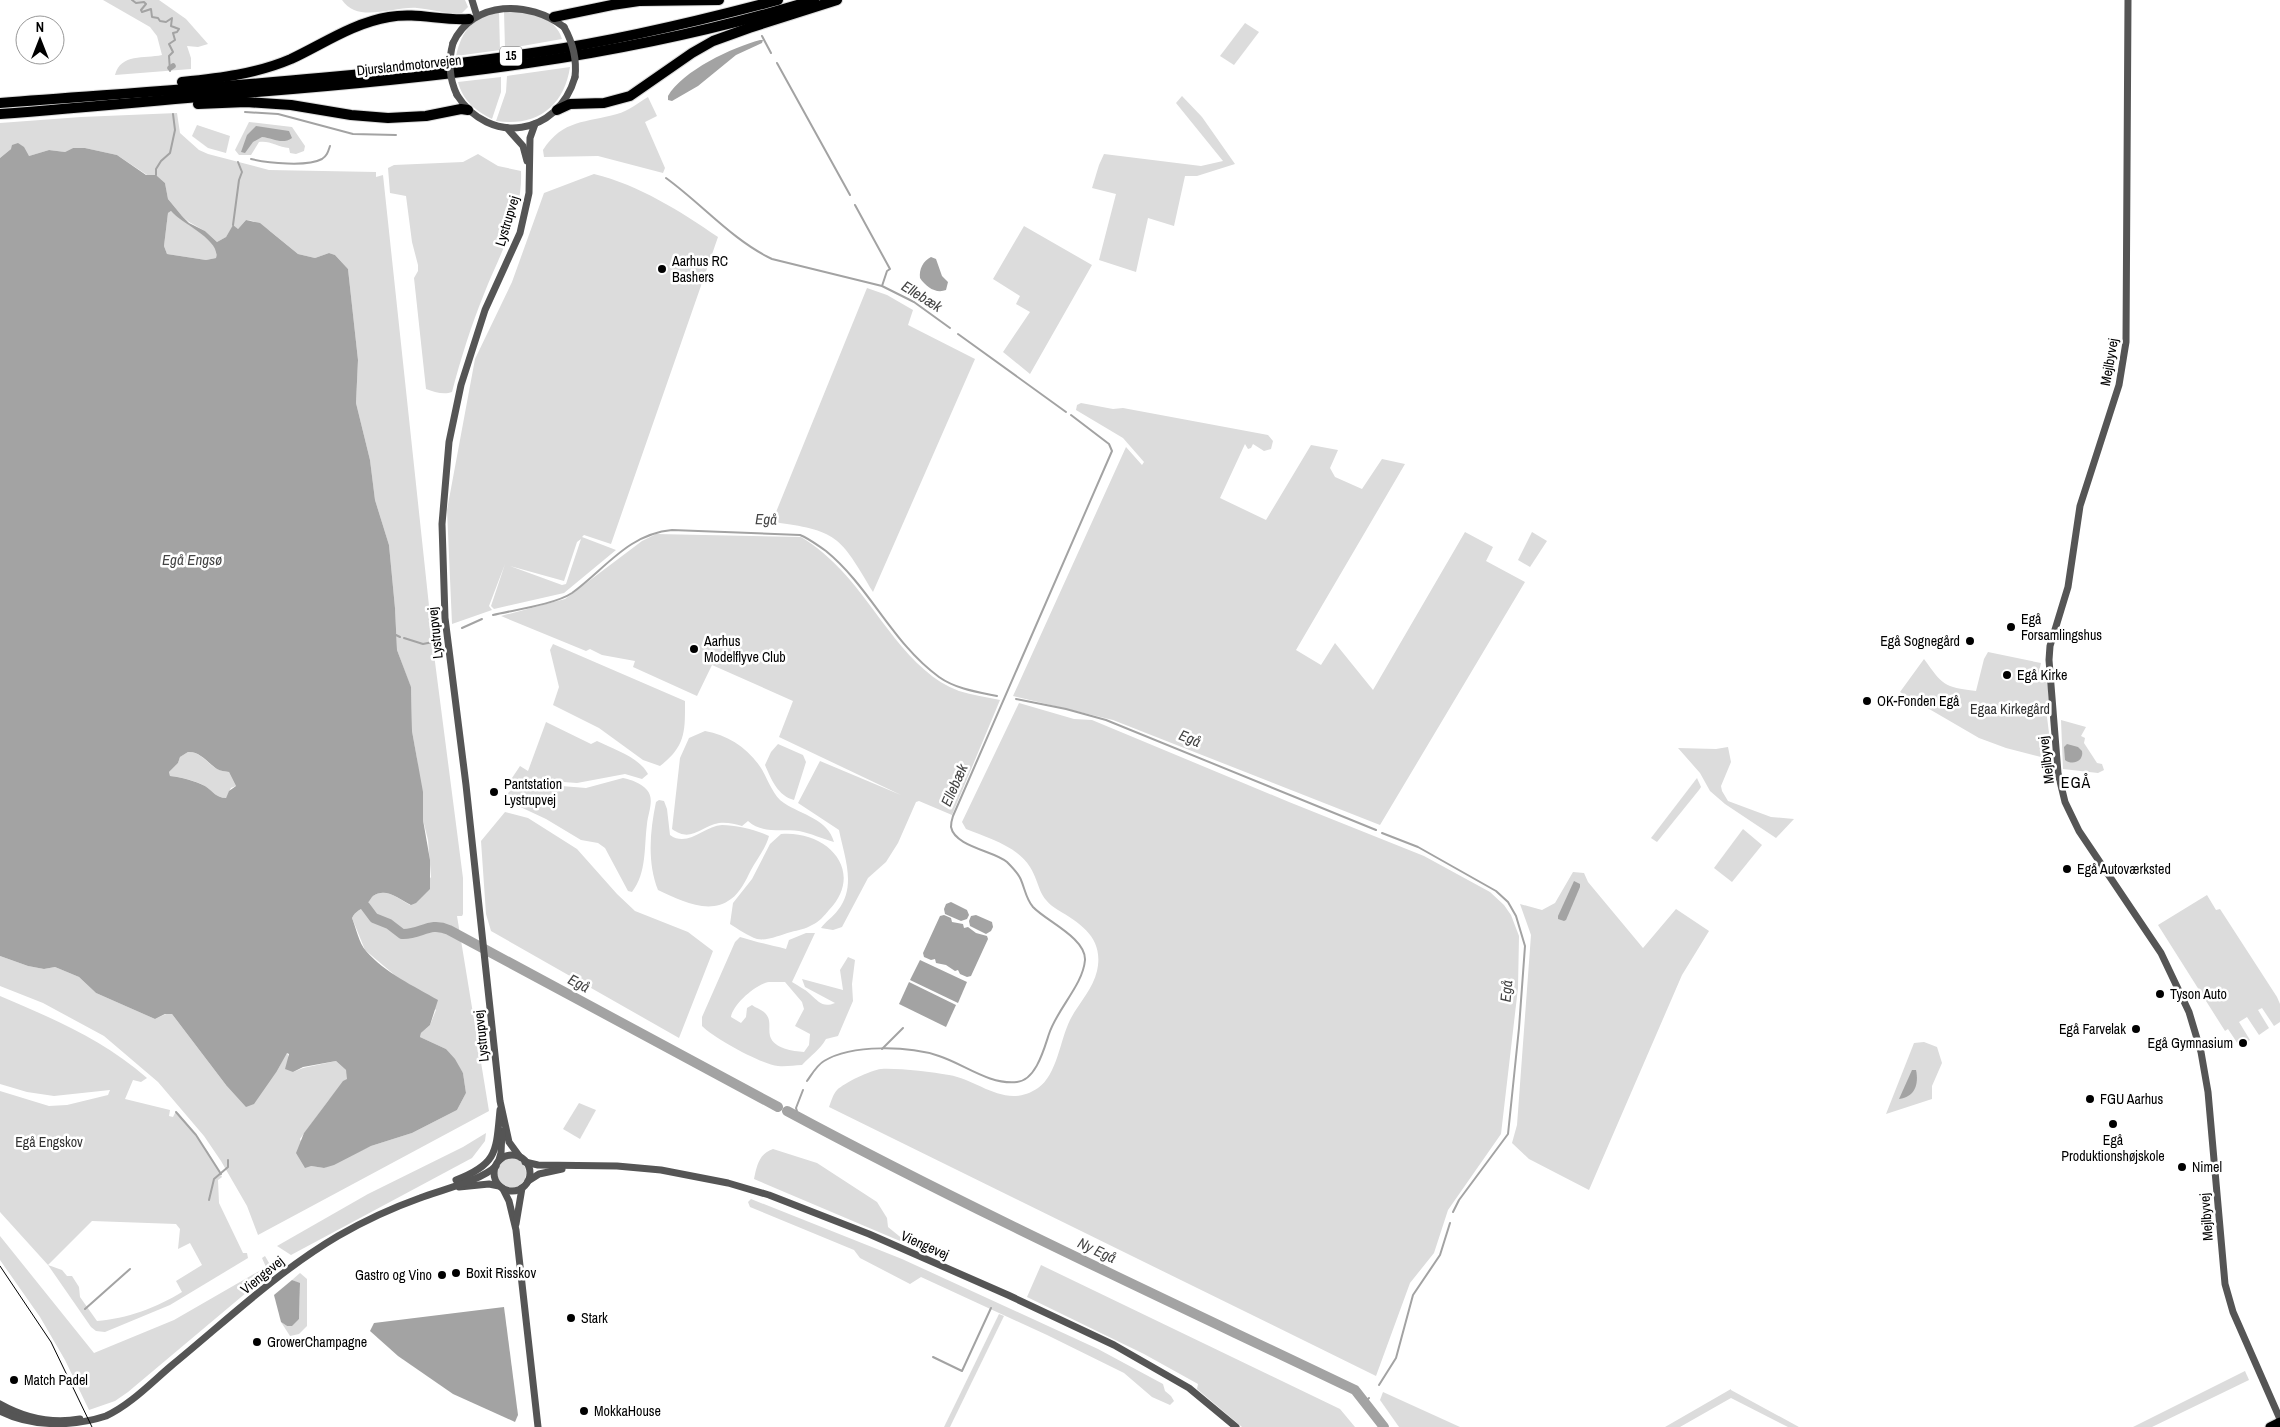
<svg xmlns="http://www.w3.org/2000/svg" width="2280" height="1427" font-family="'Archivo Narrow',sans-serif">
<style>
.green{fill:#dcdcdc;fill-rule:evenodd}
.water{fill:#a3a3a3;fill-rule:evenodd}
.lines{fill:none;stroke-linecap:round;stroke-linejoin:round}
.stream{stroke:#a3a3a3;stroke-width:2}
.canal{stroke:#a3a3a3;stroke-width:5.5}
.river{stroke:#a3a3a3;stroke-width:10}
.major-casing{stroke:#dbdbdb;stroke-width:11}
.highway-casing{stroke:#dbdbdb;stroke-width:12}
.minor{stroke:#555;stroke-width:7}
.major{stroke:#000;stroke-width:9}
.highway{stroke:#000;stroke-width:10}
.tram{stroke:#000;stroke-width:1}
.minor-bridge{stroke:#555;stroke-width:7}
.poi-dot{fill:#000;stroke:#fff;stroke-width:2}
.labels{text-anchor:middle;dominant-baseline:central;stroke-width:5;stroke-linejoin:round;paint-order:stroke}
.shield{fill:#fff;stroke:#4c4c4c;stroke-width:1}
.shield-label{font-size:12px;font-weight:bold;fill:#000}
.street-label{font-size:14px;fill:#000;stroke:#fff}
.poi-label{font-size:14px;fill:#000;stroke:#fff;text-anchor:start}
.park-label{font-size:14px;fill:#333;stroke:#fff}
.water-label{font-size:15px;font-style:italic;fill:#444;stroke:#fff}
.quarter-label{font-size:16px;letter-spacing:1px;fill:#000;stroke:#fff}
</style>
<rect width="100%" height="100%" fill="#fff"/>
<g class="green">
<path d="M 103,0 L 159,0 L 186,19 L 208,44 L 198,47 L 187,46 L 191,58 L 191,69 L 115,75 C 121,53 144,59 162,55 L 157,36 L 150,27 Z"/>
<path d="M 342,0 L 465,0 L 468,7 L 462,13 L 456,14 C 443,13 430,9 417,8 C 394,6 358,24 342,0 Z"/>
<path d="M 512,7 C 530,13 556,17 562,39 L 505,49 L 504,11 Z"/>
<path d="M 499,12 L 500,50 L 456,56 C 462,29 473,18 499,12 Z"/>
<path d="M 1245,23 L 1259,32 L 1234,65 L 1220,56 Z"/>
<path d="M 570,67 C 564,107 536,127 496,121 L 506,92 L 507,76 Z"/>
<path d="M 501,77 L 501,92 L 492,119 C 476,111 463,101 458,82 Z"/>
<path d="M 1182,96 L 1202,117 L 1235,164 L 1197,176 L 1185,176 L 1174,226 L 1148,218 L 1136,272 L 1099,260 L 1116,194 L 1092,188 L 1099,165 L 1104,154 L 1201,166 L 1223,161 L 1176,103 Z"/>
<path d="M 648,97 L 657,116 L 645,122 L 665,168 L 663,173 L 598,156 L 544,157 L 543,150 C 563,119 586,123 617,114 C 628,111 638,103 648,97 Z"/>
<path d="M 177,113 L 180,133 L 199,150 L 208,154 L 269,170 L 376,172 L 376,177 L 383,175 L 435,662 L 463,878 L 463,914 L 462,916 L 457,916 L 489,1111 L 258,1235 L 247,1206 L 221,1161 L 204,1136 L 158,1082 L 104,1036 L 43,1003 L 0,986 L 0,956 L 28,966 L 44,969 L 55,967 L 79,977 L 96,993 L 155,1019 L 166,1014 L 172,1014 L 226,1085 L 277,1071 L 287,1052 L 293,1072 L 303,1068 L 336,1061 L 346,1070 L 348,1074 L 347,1080 L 328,1101 L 300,1139 L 311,1166 L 324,1168 L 371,1146 L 412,1133 L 457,1110 L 466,1093 L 463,1073 L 446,1049 L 420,1037 L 421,1033 L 430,1025 L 436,1010 L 365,950 L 352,918 C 355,911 361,910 366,905 C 369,902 371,898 373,896 C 386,887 399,899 410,905 L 431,877 L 428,840 L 423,820 L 417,759 L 412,731 L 411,688 L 397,650 L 395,608 L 389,545 L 375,500 L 370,460 L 356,403 L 358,360 L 348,269 L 335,255 L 329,253 L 315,258 L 298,254 L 270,231 L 253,221 L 246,220 L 238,229 L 233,226 L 226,237 L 217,242 L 205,231 L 189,222 L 182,216 L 168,199 L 165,183 L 156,175 L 147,175 L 117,155 L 85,148 L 73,148 L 65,152 L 49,150 L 29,156 L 11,149 L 0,158 L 0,123 L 81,117 Z"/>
<path d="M 249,122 L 292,127 L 305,146 L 304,151 L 296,154 L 290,153 L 289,148 C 278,147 269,140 259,142 L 251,155 L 239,155 L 235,150 Z"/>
<path d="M 197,125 L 230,136 L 226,153 L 208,148 L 192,136 Z"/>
<path d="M 478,154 L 498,166 L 521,171 C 523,216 500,253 484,294 C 471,326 461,358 452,392 C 444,395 434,392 426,389 L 414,278 L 418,271 L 418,265 L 412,242 L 406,196 L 390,193 L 388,168 L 394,165 L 463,162 Z"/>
<path d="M 594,174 C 639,185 680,211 718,237 L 611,544 L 584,535 L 582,537 L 616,550 L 564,593 L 494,609 L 491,606 L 505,564 L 489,606 L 492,610 L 452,624 L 447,510 L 475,359 L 512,282 L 544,193 ZM 581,539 L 566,584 L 562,585 L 510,566 L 564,581 L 577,542 Z"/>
<path d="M 171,211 L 212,242 L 216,250 L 216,258 L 206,260 L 167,254 L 164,246 L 168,213 Z"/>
<path d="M 1024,226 L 1092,265 L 1030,374 L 1003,352 L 1030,312 L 1016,304 L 1020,296 L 993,279 Z"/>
<path d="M 867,288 L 887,295 L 913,310 L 908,325 L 975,359 L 873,592 C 840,536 837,530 772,522 Z"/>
<path d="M 1081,403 L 1113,409 L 1123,408 L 1268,435 L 1273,441 L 1271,449 L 1264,451 L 1253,444 L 1251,448 L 1248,449 L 1245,444 L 1220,498 L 1266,520 L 1311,445 L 1338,450 L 1330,468 L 1335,477 L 1362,489 L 1382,459 L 1405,464 L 1296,650 L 1321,665 L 1335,643 L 1373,690 L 1465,532 L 1493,547 L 1486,561 L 1525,582 L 1380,825 L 1113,720 L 1013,696 L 1126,447 L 1142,465 L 1144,462 L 1123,438 L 1076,410 L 1077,405 Z"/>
<path d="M 1532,532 L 1547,541 L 1530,567 L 1518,560 Z"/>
<path d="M 656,534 L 801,537 C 816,546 830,558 842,571 C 877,608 909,673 959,691 C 972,695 987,697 1000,700 L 952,815 L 919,801 L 916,802 L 898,843 L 886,862 L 868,878 L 842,927 L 833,930 L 821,928 C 826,921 833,917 838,910 C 857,886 844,856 839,830 L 798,803 L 820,761 L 901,795 L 779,737 L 793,701 L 712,665 L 697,696 L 633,667 L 635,661 L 602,655 L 590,649 L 586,651 L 501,616 L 565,599 L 642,541 Z"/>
<path d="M 553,644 L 685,701 C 685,731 686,746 660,766 L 643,760 L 599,728 L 553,705 L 559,687 L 550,650 Z"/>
<path d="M 1988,652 L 2041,663 L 2040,668 L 2046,669 L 2049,699 L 2047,717 L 2052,757 L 2049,759 L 2006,748 L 1979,738 L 1900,692 L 1924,659 C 1943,685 1943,687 1976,691 L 1984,659 Z"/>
<path d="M 1019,703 L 1074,719 L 1092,720 L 1289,802 L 1424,856 L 1490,892 L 1504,905 L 1511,915 L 1519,936 L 1518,988 L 1501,1134 L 1448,1210 L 1434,1253 L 1410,1283 L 1376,1376 L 829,1107 C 831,1102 833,1094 837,1090 C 844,1083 871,1070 881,1069 C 898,1068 931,1072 949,1075 C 979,1080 1006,1110 1038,1088 C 1057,1075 1060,1040 1070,1020 C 1078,1004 1093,989 1097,971 C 1104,939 1083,925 1058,910 C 1037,897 1041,885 1030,867 C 1017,846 988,838 966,829 L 962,822 Z"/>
<path d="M 2061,720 L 2086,727 L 2081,736 L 2085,738 L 2084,743 L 2097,763 L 2102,764 L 2104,770 L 2098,773 L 2063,769 Z"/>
<path d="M 546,722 L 591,744 L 597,741 C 613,749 639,757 648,774 L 642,779 L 625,774 L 577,783 L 536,780 L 508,784 L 520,766 L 528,771 Z"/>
<path d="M 705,731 C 728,735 748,748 761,768 C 768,779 773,796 784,803 C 802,815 828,819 834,842 C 823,839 810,833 799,831 C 782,829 762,834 748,821 L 742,826 C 735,824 727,822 719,823 C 699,827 691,843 672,829 L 680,758 L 689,738 Z"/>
<path d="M 778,744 L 803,755 L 806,762 L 794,800 C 778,796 771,779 765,765 L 771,752 Z"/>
<path d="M 1728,747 L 1731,762 L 1721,786 L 1722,791 L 1728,801 L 1771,817 L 1794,819 L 1776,838 L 1725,804 L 1710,791 L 1700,773 L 1678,748 L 1716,749 Z"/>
<path d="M 188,752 C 200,751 207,763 217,769 C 220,771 225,771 229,772 L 236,786 L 231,788 L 226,798 C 216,798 213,791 205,786 C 197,781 180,777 170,776 L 169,772 L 178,763 L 180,757 Z"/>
<path d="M 623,778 C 632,780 641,783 647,790 C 655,799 648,813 647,824 C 644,846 647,873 632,892 L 628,891 L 605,848 L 598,843 L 581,840 L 546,819 L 514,804 L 507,794 L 516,786 L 525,783 L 586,788 Z"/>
<path d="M 1697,778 L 1701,787 L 1699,790 L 1657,842 L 1651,838 Z"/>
<path d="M 659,800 L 664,801 L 667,809 L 670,835 C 688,848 704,826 722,825 C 736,825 756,830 769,836 C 766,848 757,859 751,870 C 746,880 740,893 731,899 C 709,916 680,900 658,890 C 647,862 650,831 656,802 Z"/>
<path d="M 505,812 L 528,818 L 577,849 L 617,894 L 635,911 L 688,932 L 713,951 L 679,1038 L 491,931 L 486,914 L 481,841 Z"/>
<path d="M 1743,829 L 1762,845 L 1732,882 L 1714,868 Z"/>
<path d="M 781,834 C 827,830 866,871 829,910 C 824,916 819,922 812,925 C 806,929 798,930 791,932 C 780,935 768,941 757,939 C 748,936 738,929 730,924 L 733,903 L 752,879 L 770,844 Z"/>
<path d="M 1573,872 L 1584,873 L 1588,882 L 1643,948 L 1676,909 L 1709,931 L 1682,975 L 1589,1190 L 1529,1159 L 1512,1143 L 1517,1125 L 1531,935 L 1520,904 L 1542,910 L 1555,903 Z"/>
<path d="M 2207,895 L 2216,910 L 2220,909 L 2277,997 L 2280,1004 L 2280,1022 L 2274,1026 L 2262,1008 L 2258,1010 L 2269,1028 L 2259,1035 L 2247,1017 L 2239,1022 L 2250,1040 L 2240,1047 L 2228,1029 L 2225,1031 L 2158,925 Z"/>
<path d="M 806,933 L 815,933 L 792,982 C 798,986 805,989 810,994 C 819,1002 823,1008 835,1003 L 805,987 L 802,979 L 843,990 L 840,970 L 848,957 L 855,960 L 852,984 L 853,1001 L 838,1036 L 826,1039 C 819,1051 811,1055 802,1065 C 794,1065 786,1067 778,1066 C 761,1064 715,1039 702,1026 L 702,1017 L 735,942 L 740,937 C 756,942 770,945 786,949 L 789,940 ZM 769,982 L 785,982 L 802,1002 L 804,1009 L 795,1026 L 810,1034 L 809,1045 L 804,1052 C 793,1051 774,1049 770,1036 C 768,1028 772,1020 765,1013 C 762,1010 756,1008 752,1005 L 747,1008 L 746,1017 L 741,1023 L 731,1017 C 733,1004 756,984 769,982 Z"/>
<path d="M 0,996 C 54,1019 102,1039 147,1078 L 141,1082 L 133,1080 L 125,1099 L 170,1110 L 169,1116 L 173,1117 L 175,1113 L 178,1113 L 208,1152 L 222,1177 L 218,1180 L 219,1203 L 243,1253 L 247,1253 L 248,1258 L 170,1305 L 105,1332 L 96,1331 L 91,1327 L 48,1265 L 0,1212 L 0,1091 L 49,1106 L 67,1105 L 108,1095 L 110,1090 L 54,1096 L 27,1092 L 0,1084 ZM 92,1221 L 176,1224 L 180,1229 L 178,1249 L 190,1243 L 202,1265 L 176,1281 L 182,1292 C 158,1307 126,1319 97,1321 L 80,1297 L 79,1287 L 72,1276 L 67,1276 L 62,1270 L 48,1265 Z"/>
<path d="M 1924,1042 L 1937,1047 L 1942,1063 L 1932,1086 L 1932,1099 L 1886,1114 L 1914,1043 Z"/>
<path d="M 579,1103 L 596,1110 L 580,1139 L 563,1129 Z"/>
<path d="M 486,1133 L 485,1141 L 472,1158 L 291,1255 L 277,1246 L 368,1194 L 463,1147 Z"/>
<path d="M 773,1149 L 817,1163 L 877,1202 L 887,1218 L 888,1227 L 904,1240 L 900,1241 L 754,1179 C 757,1165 759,1154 773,1149 Z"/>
<circle cx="511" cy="1173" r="15"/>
<path d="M 751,1199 L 902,1259 L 1098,1349 L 1163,1384 L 1165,1391 L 1171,1396 L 1174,1401 L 1170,1405 L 1152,1397 L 1124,1373 L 1047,1335 L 921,1277 L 910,1284 L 860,1258 L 854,1250 L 750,1207 L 748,1202 Z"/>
<path d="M 0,1236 L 94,1353 L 174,1320 L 266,1267 L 262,1258 L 265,1256 L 272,1268 L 272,1271 L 128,1392 L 115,1401 L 89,1410 L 65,1360 L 40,1317 L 0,1260 Z"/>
<path d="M 1041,1265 L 1340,1409 L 1355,1427 L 1242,1427 L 1197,1389 L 1198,1384 L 1144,1354 L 1027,1297 Z"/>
<path d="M 300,1273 L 307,1279 L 307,1326 L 299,1334 L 290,1336 L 281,1322 L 287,1326 L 299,1319 L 300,1284 L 292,1280 Z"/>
<path d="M 999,1314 L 1004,1316 L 950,1427 L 944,1427 Z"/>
<path d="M 2245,1371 L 2249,1380 L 2152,1427 L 2133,1427 Z"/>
<path d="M 1731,1389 L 1731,1390 L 1799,1427 L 1788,1427 L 1731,1398 L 1680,1427 L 1665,1427 Z"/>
<path d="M 1383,1392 L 1460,1427 L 1399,1427 L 1380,1400 Z"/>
</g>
<g class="water">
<path d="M 760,40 L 763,40 L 762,43 L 736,55 L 698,86 L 672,101 L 668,100 L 668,96 C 682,71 733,47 760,40 Z"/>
<path d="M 256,126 L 289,131 L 292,138 C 282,145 273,138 262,137 L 253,142 L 245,153 L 241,152 L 247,135 Z"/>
<path d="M 18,143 L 24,147 L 29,156 L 49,150 L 65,152 L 73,148 L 85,148 L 117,155 L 146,175 L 156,175 L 165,183 L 168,199 L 182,216 L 189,223 L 205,231 L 217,242 L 226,237 L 233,225 L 238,229 L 246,220 L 260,223 L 298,254 L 315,258 L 329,253 L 335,255 L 348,269 L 358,360 L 356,403 L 370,460 L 375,500 L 389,545 L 395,608 L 397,650 L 411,687 L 412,731 L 423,792 L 423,820 L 430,860 L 430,889 L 416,903 L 411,905 C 399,899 386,887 373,896 C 371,898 369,902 366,905 C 361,910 355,911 352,918 C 356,928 359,943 366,951 C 385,973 414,986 438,1000 L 430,1025 L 421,1033 L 420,1037 L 446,1049 L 455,1059 L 463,1073 L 466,1093 L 457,1110 L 412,1133 L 371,1146 L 334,1165 L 324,1168 L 311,1166 L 305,1168 L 296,1153 L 304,1133 L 343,1081 L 347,1079 L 346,1070 L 336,1061 L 303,1067 L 293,1072 L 285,1069 L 289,1054 L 287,1053 L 277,1071 L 254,1104 L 246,1107 L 226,1085 L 172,1014 L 165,1014 L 155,1019 L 96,993 L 79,977 L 55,967 L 44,969 L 28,966 L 0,956 L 0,158 L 11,149 L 12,145 ZM 171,211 C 182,224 221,240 216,258 L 206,260 L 167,254 L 164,246 L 168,213 ZM 188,752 C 200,751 208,763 217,769 C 220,771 225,771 229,772 L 236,786 L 229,791 L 226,798 C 216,798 213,791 205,786 C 196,781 180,777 170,776 L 169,772 L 178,763 L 180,757 Z"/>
<path d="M 931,257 L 936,259 L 942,276 L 948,282 L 946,290 C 936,294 926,287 920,278 C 919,269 923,261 931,257 Z"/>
<path d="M 2067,744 L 2078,747 L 2082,751 C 2084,761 2073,766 2065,760 L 2064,747 Z"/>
<path d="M 1574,881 L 1580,884 L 1580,887 L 1566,920 L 1564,921 L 1558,919 L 1558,916 Z"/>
<path d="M 951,902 L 967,910 L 969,915 L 967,919 L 961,921 L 945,914 L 944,909 L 946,904 Z"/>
<path d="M 944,915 L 951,918 L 952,922 L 963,924 L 964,928 L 968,927 L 976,933 L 987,936 L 988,939 L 971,976 L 967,977 L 960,974 L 958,970 L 955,971 L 946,965 L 936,963 L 935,959 L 931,960 L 924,957 L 923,953 L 940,916 Z"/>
<path d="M 976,915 L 992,922 L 993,927 L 991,931 L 986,934 L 970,926 L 969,921 L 971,916 Z"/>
<path d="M 920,960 L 967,982 L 958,1003 L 910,980 Z"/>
<path d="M 909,982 L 956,1005 L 946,1027 L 899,1004 Z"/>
<path d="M 1912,1070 L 1916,1070 C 1919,1084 1915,1097 1899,1099 Z"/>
<path d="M 292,1280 L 300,1283 L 299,1319 L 292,1326 L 287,1326 L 281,1322 L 274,1295 Z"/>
<path d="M 504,1307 L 518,1415 L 515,1422 L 453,1394 L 398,1356 L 370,1331 L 374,1323 Z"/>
</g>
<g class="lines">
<g class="stream">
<path d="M 132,0 L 136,3 L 144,2 L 146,4 L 141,10 L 142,12 L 151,9 L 152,17 L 158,18 L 160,21 L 166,22 L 172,18 L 171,26 L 179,29 L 177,32 L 173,33 L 175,40 L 169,44 L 173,52 L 169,56 L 170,71"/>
<path d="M 762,36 L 771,53"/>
<path d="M 777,63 L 850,195"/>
<path d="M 245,112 L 278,114 L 353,134 L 396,135"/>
<path d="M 251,159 C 268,163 307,167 322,159 C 327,156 328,152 330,146"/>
<path d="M 156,175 L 156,169 L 161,161 L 170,153 L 175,130 L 173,114"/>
<path d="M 666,178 C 702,204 732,240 772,259 L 882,286"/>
<path d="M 855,205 L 890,269 L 887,271 L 882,286 L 914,302 L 950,328"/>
<path d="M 233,225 L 239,180 L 242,172 L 238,162"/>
<path d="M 958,334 L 1066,412"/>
<path d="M 493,615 C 514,610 556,604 572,593 C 605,569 628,534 672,530 L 800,535 C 810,539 817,545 826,551 C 870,587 892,643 939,677 C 956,689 977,692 997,696"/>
<path d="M 462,628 L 482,619"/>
<path d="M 396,635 L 400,637"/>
<path d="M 404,638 L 423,644 L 433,642"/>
<path d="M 1016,699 L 1066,709 L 1106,720 L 1376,830"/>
<path d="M 1382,833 L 1418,847 L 1496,891 L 1508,902 L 1516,916 L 1525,946 L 1519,1028 L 1508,1134 L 1459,1200 L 1453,1212"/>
<path d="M 882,1049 L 903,1028"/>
<path d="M 807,1081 C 812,1074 817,1065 824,1061 C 852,1044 909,1046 939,1056 C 964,1064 989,1085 1017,1082 C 1036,1080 1044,1049 1049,1034 C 1057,1009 1083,985 1085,960 C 1086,938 1046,921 1033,907 C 1026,899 1025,889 1021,880 C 1019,874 1012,867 1007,862 C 995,851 955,847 951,827 C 951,824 952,819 953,816 L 1112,451 L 1109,444 L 1071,415"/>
<path d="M 176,1112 L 196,1135 L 221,1174"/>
<path d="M 799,1118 L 796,1108 L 803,1090"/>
<path d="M 209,1200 L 214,1179 L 228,1167 L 228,1160"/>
<path d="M 85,1309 L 130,1269"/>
<path d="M 933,1357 L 962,1371 L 991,1308"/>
<path d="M 1379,1385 L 1396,1358 L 1413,1295 L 1440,1255 L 1450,1223"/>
<path d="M 1366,1401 L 1369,1398"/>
</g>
<path class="canal" d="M 170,68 L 173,66"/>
<g class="river">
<path d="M 365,906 L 374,918 L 389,924 L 402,934 C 421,935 429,921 449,930 L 778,1107"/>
<path d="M 787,1111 C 973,1211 1165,1299 1355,1390 L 1384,1427"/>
</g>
<defs>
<path id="major" d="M 2270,1427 L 2280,1422"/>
<g id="highway">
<path d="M 554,17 L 612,5 L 639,1 L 719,0"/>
<path d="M 182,82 C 220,78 256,74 291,59 C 323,44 353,23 389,17 C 416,12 442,21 469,19"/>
<path d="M 0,103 C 180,89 361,79 539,52 C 620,40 699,21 778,0"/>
<path d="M 198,104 L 246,102 L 291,105 L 351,115 L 388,118 L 426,116 L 461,109 L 468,110"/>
<path d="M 557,110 L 570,104 L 604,103 L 630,96 L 692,53 L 713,41 L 749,28 L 837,0"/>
<path d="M 0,114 C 81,108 162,100 243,93 C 438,78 626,58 814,0"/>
</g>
</defs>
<use href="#major" class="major-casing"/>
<use href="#highway" class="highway-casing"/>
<g class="minor">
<path d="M 472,0 L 476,13"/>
<path d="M 2128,0 L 2126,342 L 2119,385 L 2080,506 L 2068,587 L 2050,646 L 2049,660 L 2058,773 L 2065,802 L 2079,831 L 2161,953 L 2189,1012 L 2201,1052 L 2208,1092 L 2225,1284 L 2233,1312 L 2280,1419"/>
<path d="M 453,43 C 473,0 530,0 564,27"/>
<path d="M 457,95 C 489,146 558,136 575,77"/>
<path d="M 507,128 L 523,146 L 527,161"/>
<circle cx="512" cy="1173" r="18"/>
<path d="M 520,1157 L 509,1142 L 500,1101 L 466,785 L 445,618 L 442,524 L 449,442 L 461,385 L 485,310 L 520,233 L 529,193 L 530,138 L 535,124"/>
<path d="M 499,1160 L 501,1153 L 502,1131"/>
<path d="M 525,1162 L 538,1165 L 617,1166 L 661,1170 L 728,1183 L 769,1195 L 869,1234 L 1008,1295 L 1114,1345 L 1189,1388 L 1236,1427"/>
<path d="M 456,1180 C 498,1164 496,1151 500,1110"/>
<path d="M 528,1181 L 539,1174 L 562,1169"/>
<path d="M 459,1187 L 489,1184 L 499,1186"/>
<path d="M 503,1189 L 509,1201 L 516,1230 L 538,1427"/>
<path d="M 516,1224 L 522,1188"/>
<path d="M 0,1404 C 25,1418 52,1424 80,1419"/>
<path d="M 0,1411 C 31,1427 73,1427 106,1416 C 130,1405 151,1383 171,1366 C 226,1321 277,1272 338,1236 C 364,1221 392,1208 420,1198 C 440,1190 481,1181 496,1166"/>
</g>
<use href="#major" class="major"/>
<use href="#highway" class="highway"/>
<path class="tram" d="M 0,1266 L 51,1342 L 92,1427"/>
<g class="minor-bridge">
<path d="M 564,27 C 573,43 577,59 575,77"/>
<path d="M 453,43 C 448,61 449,78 457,95"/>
</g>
</g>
<g class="poi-dot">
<circle cx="662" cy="269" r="5"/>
<circle cx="2011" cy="627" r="5"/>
<circle cx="1970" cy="641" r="5"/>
<circle cx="694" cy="649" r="5"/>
<circle cx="2007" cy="675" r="5"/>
<circle cx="1867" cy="701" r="5"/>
<circle cx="494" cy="792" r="5"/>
<circle cx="2067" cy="869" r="5"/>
<circle cx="2160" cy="994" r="5"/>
<circle cx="2136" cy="1029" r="5"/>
<circle cx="2243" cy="1043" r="5"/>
<circle cx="2090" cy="1099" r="5"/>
<circle cx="2113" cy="1124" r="5"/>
<circle cx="2182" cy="1167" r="5"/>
<circle cx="456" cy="1273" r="5"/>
<circle cx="442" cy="1275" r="5"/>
<circle cx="571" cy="1318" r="5"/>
<circle cx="257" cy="1342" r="5"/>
<circle cx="14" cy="1380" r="5"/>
<circle cx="584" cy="1411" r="5"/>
</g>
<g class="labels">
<rect class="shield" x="500" y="46.5" width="22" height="19" rx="4"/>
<g class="shield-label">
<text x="511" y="56">15</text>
</g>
<g class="street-label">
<text transform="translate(409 65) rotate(-6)">Djurslandmotorvejen</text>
<text transform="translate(507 221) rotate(-73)">Lystrupvej</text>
<text transform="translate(2109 362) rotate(-80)">Mejlbyvej</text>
<text transform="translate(435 633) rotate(-96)">Lystrupvej</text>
<text transform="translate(2046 760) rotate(-97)">Mejlbyvej</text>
<text transform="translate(481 1036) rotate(-96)">Lystrupvej</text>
<text transform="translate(2206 1217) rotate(-94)">Mejlbyvej</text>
<text transform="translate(925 1245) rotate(24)">Viengevej</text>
<text transform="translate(262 1275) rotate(-39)">Viengevej</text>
</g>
<g class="poi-label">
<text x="672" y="261">Aarhus RC<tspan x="672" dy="16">Bashers</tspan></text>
<text x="2021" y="619">Egå<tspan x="2021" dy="16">Forsamlingshus</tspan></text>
<text x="704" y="641">Aarhus<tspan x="704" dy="16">Modelflyve Club</tspan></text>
<text x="1960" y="641" text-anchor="end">Egå Sognegård</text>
<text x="2017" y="675">Egå Kirke</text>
<text x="1877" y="701">OK-Fonden Egå</text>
<text x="504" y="784">Pantstation<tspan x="504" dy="16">Lystrupvej</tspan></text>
<text x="2077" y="869">Egå Autoværksted</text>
<text x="2170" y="994">Tyson Auto</text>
<text x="2126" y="1029" text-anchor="end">Egå Farvelak</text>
<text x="2233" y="1043" text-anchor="end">Egå Gymnasium</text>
<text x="2100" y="1099">FGU Aarhus</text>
<text x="2113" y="1140" text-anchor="middle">Egå<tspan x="2113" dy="16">Produktionshøjskole</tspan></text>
<text x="2192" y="1167">Nimel</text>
<text x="466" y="1273">Boxit Risskov</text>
<text x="432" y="1275" text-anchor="end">Gastro og Vino</text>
<text x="581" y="1318">Stark</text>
<text x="267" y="1342">GrowerChampagne</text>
<text x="24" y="1380">Match Padel</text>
<text x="594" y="1411">MokkaHouse</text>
</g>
<g class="park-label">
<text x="2010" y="709">Egaa Kirkegård</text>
<text x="49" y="1142">Egå Engskov</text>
</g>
<g class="water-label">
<text transform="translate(922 296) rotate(32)">Ellebæk</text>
<text transform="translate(766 519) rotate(1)">Egå</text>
<text x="192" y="559">Egå Engsø</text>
<text transform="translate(1190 738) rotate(22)">Egå</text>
<text transform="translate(954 785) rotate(-66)">Ellebæk</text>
<text transform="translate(579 983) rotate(28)">Egå</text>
<text transform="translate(1506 991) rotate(-85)">Egå</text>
<text transform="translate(1097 1250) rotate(25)">Ny Egå</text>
</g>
<g class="quarter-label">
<text x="2076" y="782">EGÅ</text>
</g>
</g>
<g transform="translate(40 40)"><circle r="24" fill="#ffffff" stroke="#999999"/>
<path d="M0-4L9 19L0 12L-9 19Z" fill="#000000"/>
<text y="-8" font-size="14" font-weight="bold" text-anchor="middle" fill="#000000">N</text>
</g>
</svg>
